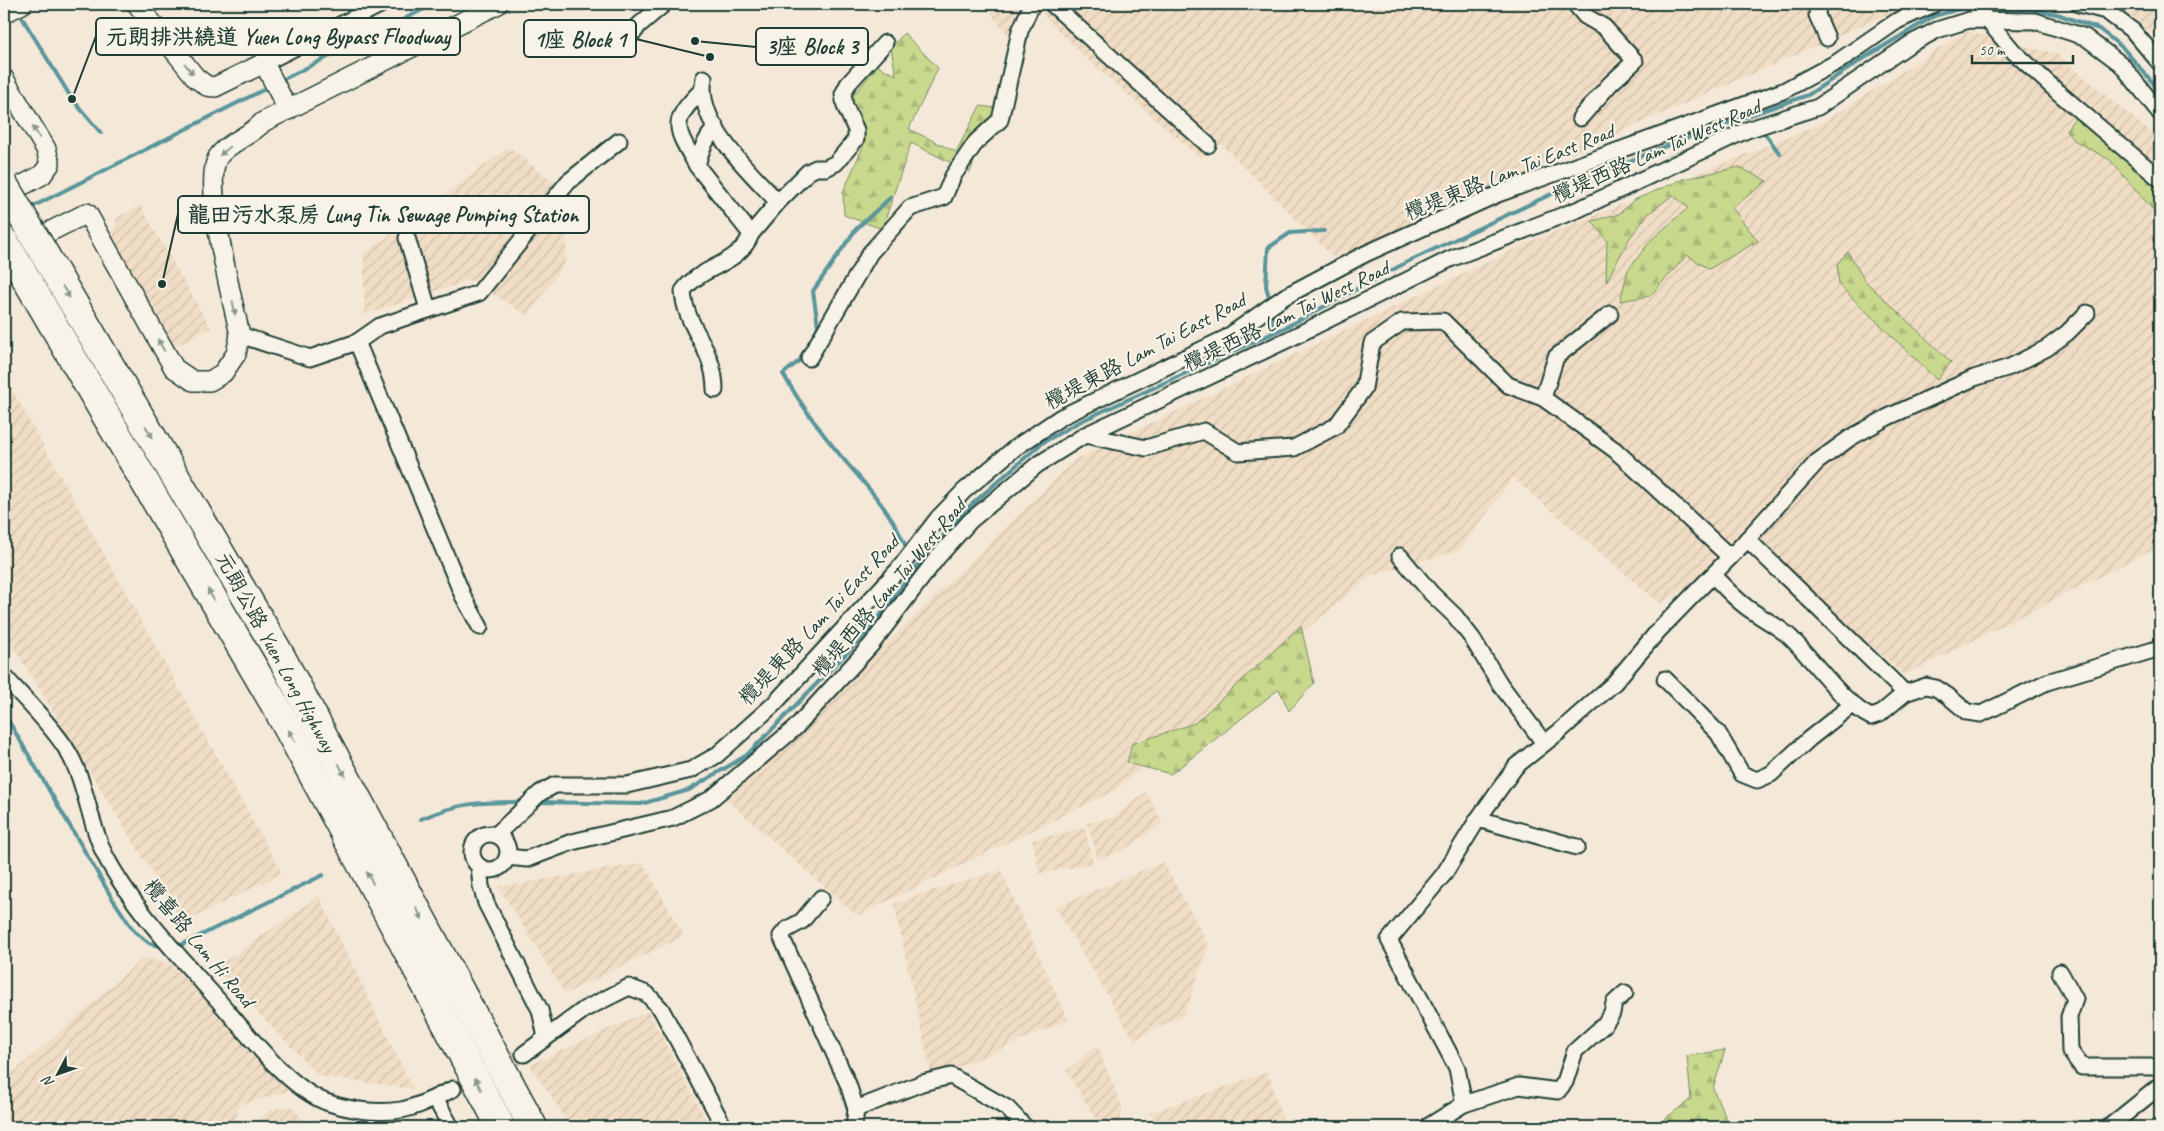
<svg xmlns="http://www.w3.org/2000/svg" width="2164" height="1131" font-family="Caveat,'LXGW WenKai TC',sans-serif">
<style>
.industrial{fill:url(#industrial-furrows)}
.forest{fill:url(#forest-firs);stroke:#748b61}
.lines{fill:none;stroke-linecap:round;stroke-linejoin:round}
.stream{stroke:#5a959b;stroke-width:4}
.minor-tunnel{stroke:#c9c7b7;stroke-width:15;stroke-dasharray:15 8;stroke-linecap:butt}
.minor-casing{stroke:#1f3d34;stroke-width:19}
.tertiary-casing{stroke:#1f3d34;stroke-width:22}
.motorway-casing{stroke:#1f3d34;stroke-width:31}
.minor{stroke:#f7f3e8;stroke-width:15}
.tertiary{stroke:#f7f3e8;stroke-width:19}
.motorway{stroke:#f7f3e8;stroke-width:28}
.motorway-bridge-casing{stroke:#1f3d34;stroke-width:31;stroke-linecap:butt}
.motorway-bridge{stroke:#f7f3e8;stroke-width:28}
.oneway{fill:#8b988e}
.labels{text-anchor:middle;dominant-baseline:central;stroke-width:4.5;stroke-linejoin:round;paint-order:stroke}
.street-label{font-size:21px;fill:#1f3d34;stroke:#f7f3e8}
.leader{fill:none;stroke:#1f3d34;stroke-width:2}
.callout-dot{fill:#1f3d34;stroke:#f7f3e8;stroke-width:2}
.callout{fill:#f7f3e8;stroke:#1f3d34;stroke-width:2}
.callout-label{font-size:22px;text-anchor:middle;font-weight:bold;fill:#1f3d34}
</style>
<defs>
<pattern id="industrial-furrows" width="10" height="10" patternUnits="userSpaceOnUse" patternTransform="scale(1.25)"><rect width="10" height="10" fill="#f1ddc5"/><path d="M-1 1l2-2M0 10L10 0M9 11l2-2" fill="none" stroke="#cebfaa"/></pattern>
<pattern id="forest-firs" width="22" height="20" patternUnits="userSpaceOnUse" patternTransform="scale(1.25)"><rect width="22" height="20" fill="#c8d98e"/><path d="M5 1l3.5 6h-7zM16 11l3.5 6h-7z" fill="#abbb7b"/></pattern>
</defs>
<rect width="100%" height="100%" fill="#f4e9d8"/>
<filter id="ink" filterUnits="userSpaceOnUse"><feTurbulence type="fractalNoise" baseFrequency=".02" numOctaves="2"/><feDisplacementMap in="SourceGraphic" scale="10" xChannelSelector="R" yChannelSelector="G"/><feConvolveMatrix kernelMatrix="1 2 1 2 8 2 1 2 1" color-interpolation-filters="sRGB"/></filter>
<g filter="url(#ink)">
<g class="industrial">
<path d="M 983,4 L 1022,4 L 1013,41 Z"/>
<path d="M 1032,4 L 1911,4 L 1334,258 L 1221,144 L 1200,158 L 1090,62 Z"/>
<path d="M 2117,4 L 2160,4 L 2160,41 Z"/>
<path d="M 1966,31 L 2056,54 L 2160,140 L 2160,546 L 1905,675 L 1758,547 L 1660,604 L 1513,478 L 1460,550 L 1370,576 L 1116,790 L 857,916 L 727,800 L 1074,460 L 1531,241 L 1818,125 Z"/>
<path d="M 509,147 L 570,195 L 565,263 L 528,316 L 470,280 L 364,315 L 364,254 Z"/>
<path d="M 140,205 L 211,328 L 174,347 L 112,239 L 117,218 Z"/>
<path d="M 4,375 L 282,873 L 183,923 L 4,632 Z"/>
<path d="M 1146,792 L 1163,823 L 1121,852 L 1098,859 L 1087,823 L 1112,818 Z"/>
<path d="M 1085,828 L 1093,863 L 1040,874 L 1032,840 Z"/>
<path d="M 1163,862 L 1209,945 L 1185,1014 L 1134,1040 L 1055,907 Z"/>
<path d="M 643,863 L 684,936 L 565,994 L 499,887 Z"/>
<path d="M 1001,870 L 1068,1020 L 932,1079 L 894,904 L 917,895 Z"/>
<path d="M 319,896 L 413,1089 L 319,1076 L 215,968 Z"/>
<path d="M 143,958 L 170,963 L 292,1090 L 239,1105 L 234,1127 L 4,1127 L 4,1081 Z"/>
<path d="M 648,1011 L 710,1127 L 571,1127 L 530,1065 Z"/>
<path d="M 1097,1045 L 1122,1107 L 1121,1118 L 1117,1127 L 1101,1127 L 1066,1071 Z"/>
<path d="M 1268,1072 L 1285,1127 L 1158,1127 L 1149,1113 Z"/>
<path d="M 291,1106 L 310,1127 L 251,1127 L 270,1110 Z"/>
</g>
<g class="forest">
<path d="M 904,33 L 938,68 L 909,129 L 956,152 L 980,106 L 995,108 L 970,172 L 911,143 L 882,229 L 844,215 L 843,192 L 865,142 L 850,100 L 877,66 L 896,75 L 891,48 Z"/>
<path d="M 2075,118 L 2109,136 L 2138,169 L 2160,191 L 2160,218 L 2110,160 L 2072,139 L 2066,130 Z"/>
<path d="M 1739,167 L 1767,181 L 1732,208 L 1758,241 L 1709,269 L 1687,255 L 1650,296 L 1620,301 L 1628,270 L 1651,240 L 1688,208 L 1673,195 L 1648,214 L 1629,239 L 1606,282 L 1607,241 L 1592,221 L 1619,214 L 1634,200 L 1683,179 Z"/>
<path d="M 1848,252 L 1865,281 L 1951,362 L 1937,380 L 1839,285 L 1837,264 Z"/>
<path d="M 1301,626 L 1314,683 L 1289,711 L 1279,689 L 1171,774 L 1127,763 L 1132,744 L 1195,723 Z"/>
<path d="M 1725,1050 L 1713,1089 L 1730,1127 L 1654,1127 L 1691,1099 L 1687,1056 Z"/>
</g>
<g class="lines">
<g class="stream">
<path d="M 1982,8 L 2029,9 L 2057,14 L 2099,29 L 2123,48 L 2160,91"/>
<path d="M 18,11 L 72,99 L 101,133"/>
<path d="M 280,81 L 434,4"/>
<path d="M 1762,130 L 1780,154"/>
<path d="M 28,209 L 269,87"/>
<path d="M 4,222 L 11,218"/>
<path d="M 1270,301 L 1266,286 L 1268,248 L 1290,233 L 1324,231"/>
<path d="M 1271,311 L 1273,332"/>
<path d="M 813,337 L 818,326 L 813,291 L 856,229 L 891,197"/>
<path d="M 804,357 L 783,374 C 800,403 819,430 840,455 C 868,488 892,511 908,552"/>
<path d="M 4,713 L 112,898 L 134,931 L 149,943 L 165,948"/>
<path d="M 537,802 L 641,804 L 689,790 L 747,755 L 871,628 L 915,568 L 963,512 L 1042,443 L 1077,423 L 1286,327 L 1411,260 L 1575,183 L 1691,136 L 1808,95 L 1869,55 L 1934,16 L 1959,9 L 1973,8"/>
<path d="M 421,819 C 460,802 481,802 523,802"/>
<path d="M 177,947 L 323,875"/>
</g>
<path class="minor-tunnel" d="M 453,1089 L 524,1054"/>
<defs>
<g id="minor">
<path d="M 1052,4 L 1208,145"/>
<path d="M 1575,4 L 1585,16 L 1604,27 L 1635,61 L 1610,84 L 1580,118"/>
<path d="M 1818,4 L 1817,15 L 1827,38"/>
<path d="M 1974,4 L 2014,52 L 2059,93 L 2160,179"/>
<path d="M 2079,4 L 2106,11 L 2133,31 L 2160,63"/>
<path d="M 635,31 L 638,26 L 664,4"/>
<path d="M 264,63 L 382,4"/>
<path d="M 704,78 C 695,123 750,172 778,202 L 808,172 L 816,168 L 826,168 L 836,163 L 856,139 L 856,130 L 845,106 L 843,94 L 848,84 L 885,43"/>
<path d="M 697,166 C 675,127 669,123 702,90"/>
<path d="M 751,234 L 778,202"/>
<path d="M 407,238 L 428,309"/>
<path d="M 240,335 L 310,358 L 357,342 L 380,326 L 479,293 L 568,182 L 619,141"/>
<path d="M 357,342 L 463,596 L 480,627"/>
<path d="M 809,358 L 870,253 L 910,208 L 944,197 L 953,176 L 976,142 L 1000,120 L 1020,31 L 1032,4"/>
<path d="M 715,390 C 715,348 685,328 683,291 C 700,266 740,265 751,234 L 697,166 C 700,151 705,139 716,127"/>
<path d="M 1543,398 L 1556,357 L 1610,314"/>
<path d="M 1085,435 L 1146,448 L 1204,431 L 1238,452 L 1294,448 L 1336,426 L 1364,388 L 1372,343 L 1402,322 L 1443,321 L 1508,385 L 1543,398 L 1615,450 L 1730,557"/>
<path d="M 1747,539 L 1905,693"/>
<path d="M 1400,556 L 1431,593 L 1455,616 L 1472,638 L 1500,684 L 1544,743"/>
<path d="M 1713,575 C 1724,587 1735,599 1749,609 C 1762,618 1778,626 1790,637 C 1813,659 1844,705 1871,717 L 1880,714 L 1905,693 L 1926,686 L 1936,688 L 1948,696 L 1967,712 L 1981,714 L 2047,682 L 2160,648"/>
<path d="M 4,676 C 24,699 48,721 65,747 C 87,780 88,823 106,857 C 132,907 180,957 217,999 C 245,1031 287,1087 326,1102 C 349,1110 377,1114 401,1110 C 418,1107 437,1097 453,1089"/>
<path d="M 1665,679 L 1718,733 L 1742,774 L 1757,780 L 1771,774 L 1809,739 L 1853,704"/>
<path d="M 1478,819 L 1577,847"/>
<circle cx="490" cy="852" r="18"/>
<path d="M 496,835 L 540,793 L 555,785 L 627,785 L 691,770 L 717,755 L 774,704 L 898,570 L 938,518 L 964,491 L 1015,448 L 1061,417 L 1226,338 L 1284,297 L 1365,254 L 1498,194 L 1783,91 L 1839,61 L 1897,21 L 1934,4"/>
<path d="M 507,857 L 527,859 L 572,842 L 673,818 L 711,799 L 795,728 L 871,645 L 937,558 L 970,521 L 1037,465 L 1085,435 L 1289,339 L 1450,259 L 1579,209 L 1747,130 L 1818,107 L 1910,44 L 1937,30 L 1969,20 L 2035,21 L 2085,37 L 2121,64 L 2160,113"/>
<path d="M 479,866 L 481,886 L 486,903 L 540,1010 L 546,1037"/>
<path d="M 821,898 L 802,921 L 786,930 L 781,936 L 848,1084 L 856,1109"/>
<path d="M 2060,972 L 2075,999 L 2069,1017 L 2070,1051 L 2082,1067 L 2160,1067"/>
<path d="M 524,1054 L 585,1009 L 629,987 L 647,994 L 661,1009 L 724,1127"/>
<path d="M 435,1098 L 451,1127"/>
<path d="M 1464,1104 L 1457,1068 L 1389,940 L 1444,874 L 1478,819 L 1516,766 L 1560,731 L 1614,683 L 1659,630 L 1741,546 L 1817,462 L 1850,438 L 1888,417 L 1974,378 L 2010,367 L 2047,348 L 2067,333 L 2087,313"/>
<path d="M 854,1127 L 856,1109 L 922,1083 L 951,1076 L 1007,1108 L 1025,1127"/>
<path d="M 1427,1127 L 1464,1104 L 1519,1086 L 1558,1091 L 1565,1082 L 1575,1051 L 1604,1025 L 1612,1013 L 1614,1003 L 1625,993"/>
<path d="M 2109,1127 L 2160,1086"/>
</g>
<g id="tertiary">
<path d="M 137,4 L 196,78 L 207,86 L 215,87 L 264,63 L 288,110"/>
<path d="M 4,13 L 22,4"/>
<path d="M 4,79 L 46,149 L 50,164 L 42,175 L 4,195"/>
<path d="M 25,244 L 87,213 L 174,368 L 193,381 L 210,381 L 223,373 L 236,354 L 240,335 C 233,302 202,183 218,157 C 228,142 251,136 263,122 L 498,4"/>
</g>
<g id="motorway">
<path d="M 42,250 L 279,653 L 533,1127"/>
<path d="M 17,263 L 278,710 L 385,908 L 501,1127"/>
</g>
</defs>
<use href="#minor" class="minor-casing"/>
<use href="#tertiary" class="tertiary-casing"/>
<use href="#motorway" class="motorway-casing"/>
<use href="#minor" class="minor"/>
<use href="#tertiary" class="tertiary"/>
<use href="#motorway" class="motorway"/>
<defs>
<g id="motorway-bridge">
<path d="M 4,185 L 42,250"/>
<path d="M 4,241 L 17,263"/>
</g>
</defs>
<use href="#motorway-bridge" class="motorway-bridge-casing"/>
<use href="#motorway-bridge" class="motorway-bridge"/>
</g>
<defs><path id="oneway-solid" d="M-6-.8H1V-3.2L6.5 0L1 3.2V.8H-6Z" transform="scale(1.25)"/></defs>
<g class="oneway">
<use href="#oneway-solid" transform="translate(189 69) rotate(51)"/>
<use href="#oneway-solid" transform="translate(36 132) rotate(-121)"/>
<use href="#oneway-solid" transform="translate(225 151) rotate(140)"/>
<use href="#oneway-solid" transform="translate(66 292) rotate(59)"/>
<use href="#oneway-solid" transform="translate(234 308) rotate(78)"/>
<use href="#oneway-solid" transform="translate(161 345) rotate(-119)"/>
<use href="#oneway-solid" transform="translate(149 432) rotate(60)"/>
<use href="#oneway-solid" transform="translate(211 595) rotate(-120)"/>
<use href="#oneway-solid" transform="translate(292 736) rotate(-119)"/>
<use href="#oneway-solid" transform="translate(342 770) rotate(62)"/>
<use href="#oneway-solid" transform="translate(370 878) rotate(-118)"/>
<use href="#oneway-solid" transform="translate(419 913) rotate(62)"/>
<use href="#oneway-solid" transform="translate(478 1084) rotate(-118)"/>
</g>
</g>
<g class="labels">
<g class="street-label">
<text transform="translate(1656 151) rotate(-24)">欖堤西路 Lam Tai West Road</text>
<text transform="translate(1509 172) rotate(-22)">欖堤東路 Lam Tai East Road</text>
<text transform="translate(1286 316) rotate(-26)">欖堤西路 Lam Tai West Road</text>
<text transform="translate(1145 351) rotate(-28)">欖堤東路 Lam Tai East Road</text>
<text transform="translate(889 588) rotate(-50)">欖堤西路 Lam Tai West Road</text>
<text transform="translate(819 620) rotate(-47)">欖堤東路 Lam Tai East Road</text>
<text transform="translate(276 652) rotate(61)">元朗公路 Yuen Long Highway</text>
<text transform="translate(199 943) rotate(50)">欖喜路 Lam Hi Road</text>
</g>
</g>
<path class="leader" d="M72 99L96 36M710 57L636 39M695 41L756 47M162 284L178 214"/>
<g class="callout-dot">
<circle cx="72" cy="99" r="5"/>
<circle cx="710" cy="57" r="5"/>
<circle cx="695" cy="41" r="5"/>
<circle cx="162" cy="284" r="5"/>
</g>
<g class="callout">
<rect x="96" y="18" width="364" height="37" rx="5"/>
<rect x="524" y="20" width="112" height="37" rx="5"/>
<rect x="756" y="28" width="112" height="37" rx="5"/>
<rect x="178" y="196" width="411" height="37" rx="5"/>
</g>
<g class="callout-label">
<text x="278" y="44">元朗排洪繞道 Yuen Long Bypass Floodway</text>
<text x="580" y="47">1座 Block 1</text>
<text x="812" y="54">3座 Block 3</text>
<text x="383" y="222">龍田污水泵房 Lung Tin Sewage Pumping Station</text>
</g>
<rect width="2164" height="1131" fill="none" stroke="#f7f3e8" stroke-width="20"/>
<rect x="10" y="10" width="2144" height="1111" fill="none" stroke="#1f3d34" stroke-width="2" filter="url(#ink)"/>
<g transform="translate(58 1074) rotate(229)" stroke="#f7f3e8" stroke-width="4" paint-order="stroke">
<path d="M0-4L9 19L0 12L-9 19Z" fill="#1f3d34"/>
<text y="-8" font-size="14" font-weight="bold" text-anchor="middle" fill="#1f3d34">N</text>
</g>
<path d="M1972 55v8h101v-8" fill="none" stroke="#1f3d34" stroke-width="2.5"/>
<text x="1979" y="55" font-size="15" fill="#1f3d34" stroke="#f7f3e8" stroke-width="4" paint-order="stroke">50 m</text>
</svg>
